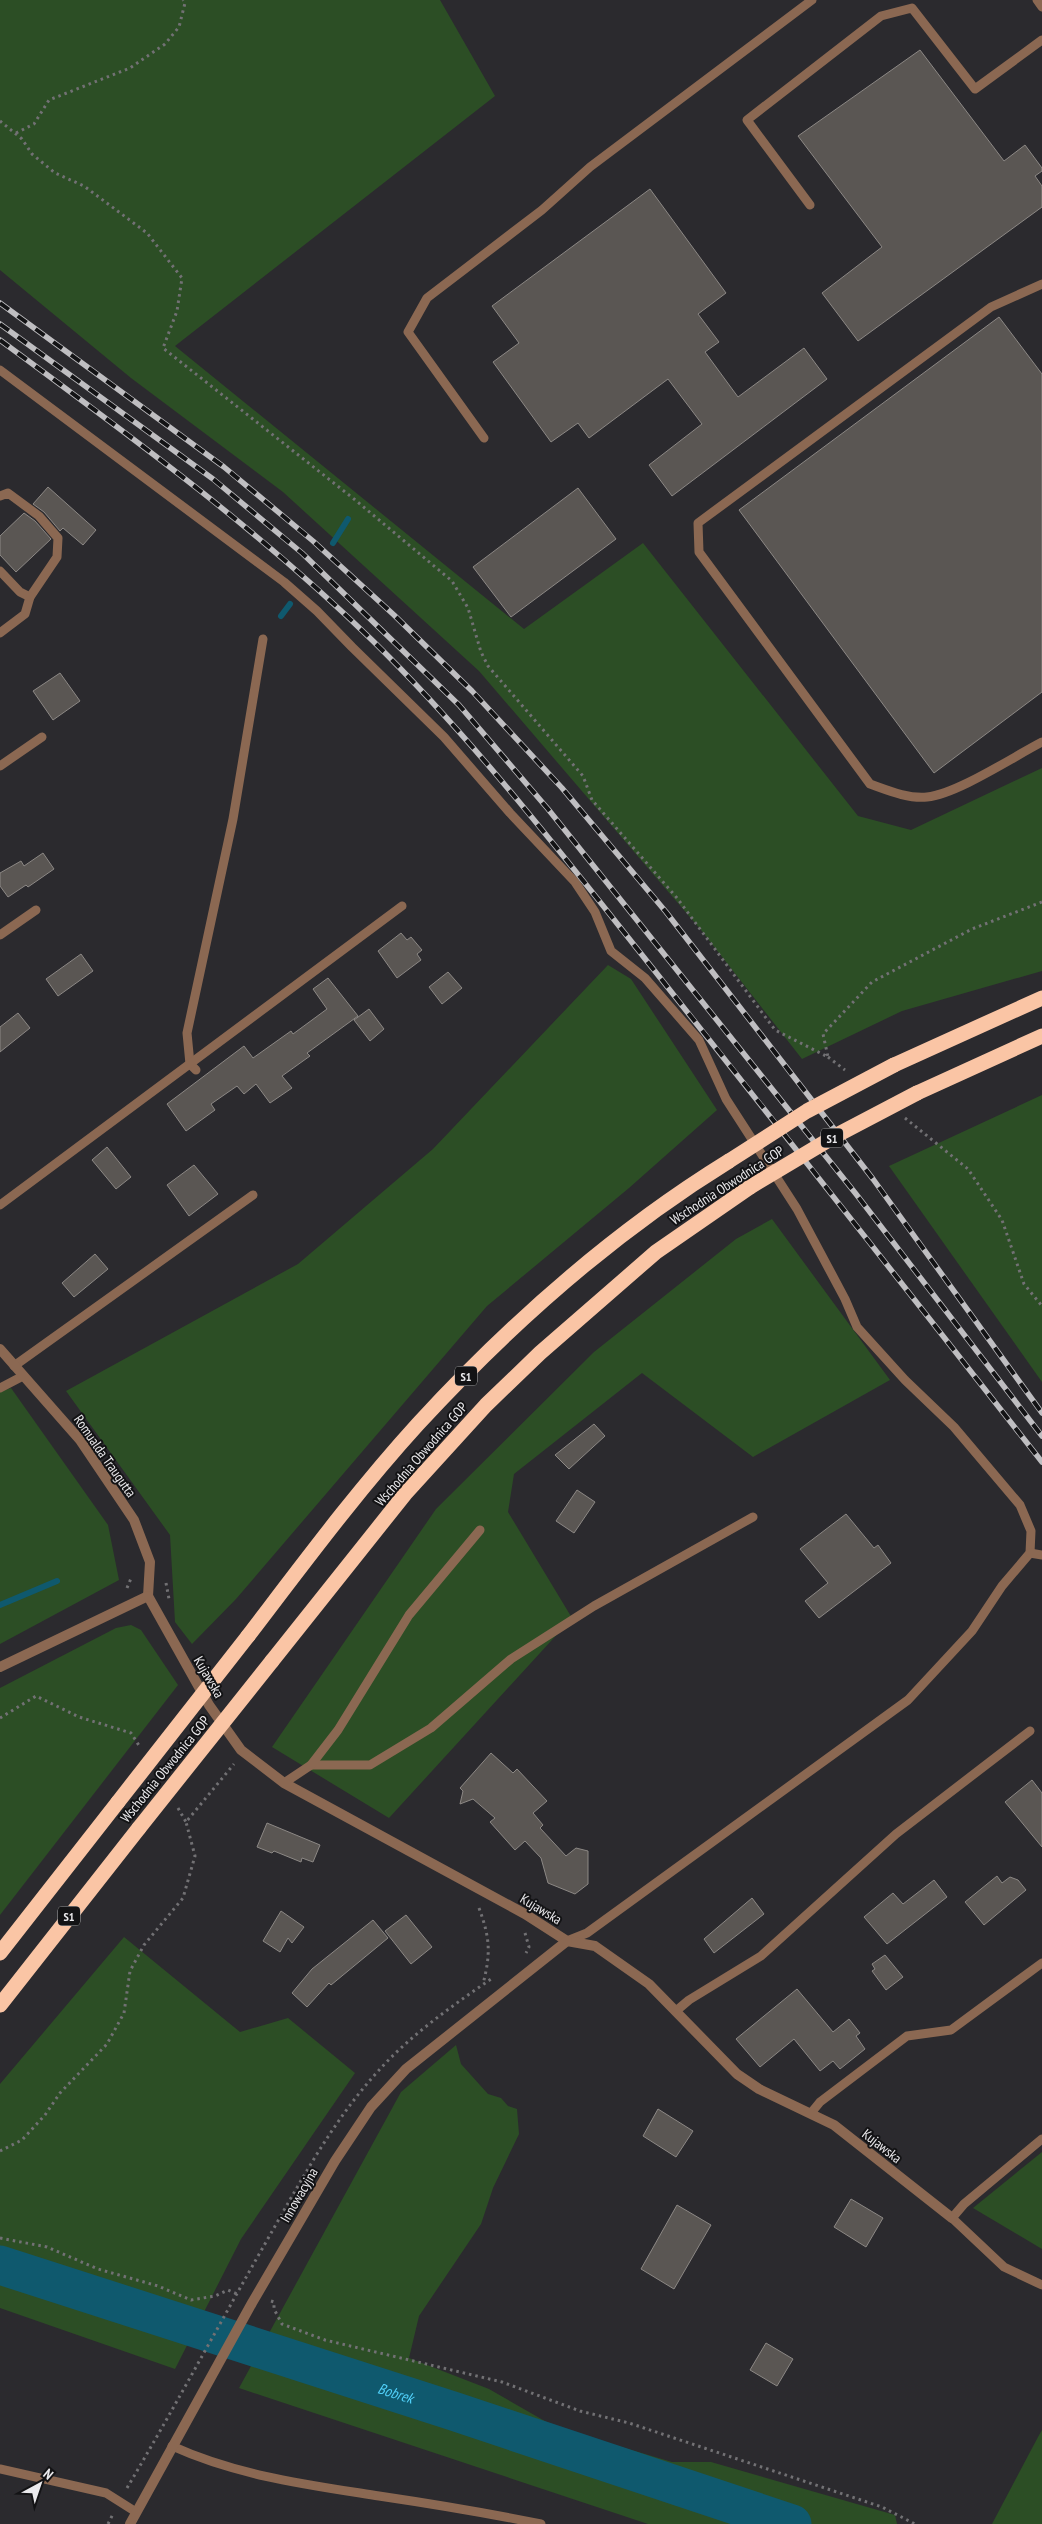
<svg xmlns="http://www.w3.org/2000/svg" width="1042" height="2524" font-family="'PT Sans Narrow',sans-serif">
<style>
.green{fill:#2c4e25}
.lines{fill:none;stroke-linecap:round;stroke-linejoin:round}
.stream{stroke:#0f596e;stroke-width:6}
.river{stroke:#0f596e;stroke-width:39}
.building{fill:#5a5653;stroke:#8c8885}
.path{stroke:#727174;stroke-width:3;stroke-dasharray:2.5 4;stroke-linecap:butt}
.lane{stroke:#8b6852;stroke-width:9}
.street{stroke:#8b6852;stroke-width:10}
.highway{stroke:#fac5a5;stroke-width:15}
.rail-casing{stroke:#bfbec1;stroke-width:5.5}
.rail{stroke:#131315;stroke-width:4;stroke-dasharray:11;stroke-linecap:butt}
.highway-bridge{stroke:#fac5a5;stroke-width:15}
.labels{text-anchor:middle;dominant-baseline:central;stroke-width:4;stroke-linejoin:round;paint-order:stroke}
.shield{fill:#131315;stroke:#aaaaac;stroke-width:1}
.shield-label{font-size:12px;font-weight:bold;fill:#ebeaed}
.street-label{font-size:14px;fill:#ebeaed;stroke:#131315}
.water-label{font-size:15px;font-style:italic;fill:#50cff8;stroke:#131315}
</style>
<rect width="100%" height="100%" fill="#2b2a2e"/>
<g class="green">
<path d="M 0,0 L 440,0 L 495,96 L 175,346 L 524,629 L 643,543 L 858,816 L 911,830 L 1042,768 L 1042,971 L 902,1011 L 802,1059 L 701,930 L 479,671 L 283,492 L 131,378 L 0,270 Z"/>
<path d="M 608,965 L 631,979 L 717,1110 L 629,1188 L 487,1306 L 236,1599 L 192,1644 L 175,1622 L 170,1535 L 66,1391 L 298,1264 L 433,1149 Z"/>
<path d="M 1042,1095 L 1042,1382 L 889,1166 Z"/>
<path d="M 772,1219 L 890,1380 L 753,1457 L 642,1373 L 514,1474 L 508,1512 L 572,1618 L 389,1818 L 272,1747 L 436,1509 L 594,1352 L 736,1239 Z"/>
<path d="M 11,1388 L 108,1525 L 119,1580 L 0,1644 L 0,1392 Z"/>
<path d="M 131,1625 L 141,1630 L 178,1685 L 0,1915 L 0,1688 L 116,1628 Z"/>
<path d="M 124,1937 L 240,2032 L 288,2018 L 355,2073 L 241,2239 L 175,2369 L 0,2308 L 0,2084 Z"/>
<path d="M 456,2045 L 461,2064 L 488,2094 L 501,2098 L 508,2106 L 517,2109 L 519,2134 L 493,2188 L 481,2224 L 419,2316 L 409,2358 L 489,2389 L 557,2428 L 672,2462 L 711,2462 L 895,2515 L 897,2524 L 648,2524 L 239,2388 L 401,2092 Z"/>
<path d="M 1042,2152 L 1042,2249 L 973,2208 Z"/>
<path d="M 1042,2430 L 1042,2524 L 992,2524 L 1038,2437 Z"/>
</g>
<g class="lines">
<g class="stream">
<path d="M 333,543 L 348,519"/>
<path d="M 281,616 L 290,604"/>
<path d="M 0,1605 L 57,1581"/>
</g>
<path class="river" id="s1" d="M 0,2265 L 453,2411 L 792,2524"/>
</g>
<g class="building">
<path d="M 920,50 L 1004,161 L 1025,145 L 1042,168 L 1042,171 L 1035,176 L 1042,186 L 1042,207 L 858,341 L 822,293 L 882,247 L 798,136 Z"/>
<path d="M 650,189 L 726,293 L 698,314 L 719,342 L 705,352 L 738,397 L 804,348 L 827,379 L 672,496 L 649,465 L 702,424 L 668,379 L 589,438 L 578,423 L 551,442 L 493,362 L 519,343 L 492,306 Z"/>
<path d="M 999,317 L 1042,374 L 1042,692 L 934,773 L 739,510 Z"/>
<path d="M 48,487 L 96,530 L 83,545 L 63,528 L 60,531 L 44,512 L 33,504 Z"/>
<path d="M 578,488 L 616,539 L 511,617 L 473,567 Z"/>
<path d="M 24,513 L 35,521 L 51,539 L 16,572 L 0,555 L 0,536 Z"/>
<path d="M 60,673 L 80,701 L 53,720 L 33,691 Z"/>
<path d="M 43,853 L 54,869 L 28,887 L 26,885 L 8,897 L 0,886 L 0,873 L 21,861 L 24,866 Z"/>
<path d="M 401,933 L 407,940 L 411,937 L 422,950 L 417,954 L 421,960 L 397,978 L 378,951 Z"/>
<path d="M 81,954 L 93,971 L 58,996 L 46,979 Z"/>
<path d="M 448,972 L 462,988 L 442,1004 L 429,987 Z"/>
<path d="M 328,978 L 358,1016 L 307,1053 L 310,1056 L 282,1076 L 292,1088 L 270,1103 L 256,1084 L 244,1094 L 237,1086 L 211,1104 L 215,1110 L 186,1131 L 167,1104 L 244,1046 L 253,1058 L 291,1031 L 293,1034 L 327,1009 L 313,989 Z"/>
<path d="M 369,1009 L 384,1029 L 370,1041 L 354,1020 Z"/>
<path d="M 18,1013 L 30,1028 L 0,1052 L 0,1027 Z"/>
<path d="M 107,1147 L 131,1177 L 116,1189 L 92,1160 Z"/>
<path d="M 194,1165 L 218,1194 L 189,1216 L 167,1185 Z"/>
<path d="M 95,1254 L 108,1269 L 74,1297 L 62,1283 Z"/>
<path d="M 594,1424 L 605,1436 L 569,1469 L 555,1455 Z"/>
<path d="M 577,1490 L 595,1502 L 574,1533 L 556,1521 Z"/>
<path d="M 846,1514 L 874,1548 L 878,1545 L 891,1563 L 819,1618 L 805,1601 L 828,1583 L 800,1549 Z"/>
<path d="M 491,1753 L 513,1773 L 517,1769 L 547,1801 L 533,1813 L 543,1825 L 540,1828 L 566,1856 L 576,1848 L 588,1851 L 588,1884 L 575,1894 L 548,1883 L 541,1858 L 525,1841 L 515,1850 L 490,1822 L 495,1818 L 473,1799 L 460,1804 L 463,1791 L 460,1788 Z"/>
<path d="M 1032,1780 L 1042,1793 L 1042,1847 L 1005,1802 Z"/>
<path d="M 267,1823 L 320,1845 L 313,1862 L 302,1858 L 301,1862 L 274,1851 L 272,1853 L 257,1847 Z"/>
<path d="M 997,1876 L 1002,1883 L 1010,1877 L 1018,1880 L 1026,1890 L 984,1925 L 965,1902 Z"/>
<path d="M 934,1880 L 947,1897 L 887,1944 L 864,1917 L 893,1893 L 903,1904 Z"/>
<path d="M 752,1898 L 764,1914 L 714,1953 L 704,1939 Z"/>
<path d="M 281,1911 L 304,1927 L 292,1943 L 288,1938 L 280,1952 L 263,1941 Z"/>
<path d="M 406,1915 L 432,1947 L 411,1964 L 385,1931 Z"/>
<path d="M 373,1920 L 388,1938 L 331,1985 L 329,1983 L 307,2007 L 292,1993 L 312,1969 Z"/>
<path d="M 885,1955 L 903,1977 L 886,1990 L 872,1971 L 875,1969 L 872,1964 Z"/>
<path d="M 797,1989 L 833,2032 L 849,2019 L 860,2033 L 856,2036 L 865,2049 L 840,2069 L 833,2061 L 820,2071 L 794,2039 L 760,2067 L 736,2039 Z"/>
<path d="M 658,2109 L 693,2131 L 676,2157 L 643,2136 Z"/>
<path d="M 851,2199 L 883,2218 L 866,2247 L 834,2227 Z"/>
<path d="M 677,2205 L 711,2225 L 674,2289 L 641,2269 Z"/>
<path d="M 766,2343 L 793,2359 L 777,2386 L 750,2370 Z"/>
</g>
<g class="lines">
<g class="path">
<path d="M 0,121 L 22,139 L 32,154 L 55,173 L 84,186 L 147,233 L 182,278 L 177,311 L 163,348 L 354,499 L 452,581 L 468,608 L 481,652 L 488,666 L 583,776 L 592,800 L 677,898 L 775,1030 L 828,1057 L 823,1034 L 872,982 L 972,929 L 1042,902"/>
<path d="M 16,133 L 34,124 L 49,100 L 130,68 L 165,44 L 179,27 L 185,3 L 183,0"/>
<path d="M 828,1057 L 845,1070"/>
<path d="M 905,1118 L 968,1169 L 1002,1220 L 1024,1284 L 1042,1306"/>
<path d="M 166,1583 L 169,1599"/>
<path d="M 127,1588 L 132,1576"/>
<path d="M 0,1718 L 36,1696 L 79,1717 L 131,1733 L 140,1747"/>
<path d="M 178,1808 L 186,1822"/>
<path d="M 479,1908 C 490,1938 491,1953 483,1984"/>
<path d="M 525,1933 L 529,1947 L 526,1953"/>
<path d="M 0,2151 L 22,2140 L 45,2115 L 60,2093 L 107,2044 L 124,2013 L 130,1971 L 144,1945 L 183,1898 L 195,1856 L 186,1822 L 234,1764"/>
<path d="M 0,2238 L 47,2247 L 98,2269 L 158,2286 L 191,2300 L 215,2296 L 228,2290 L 237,2294"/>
<path d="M 271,2301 L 274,2302 L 274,2309 L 282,2324 L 325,2340 L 502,2382 L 580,2411 L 629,2423 L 882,2507 L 915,2524"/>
<path d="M 127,2488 C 176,2405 222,2319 270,2235 C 303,2177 334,2119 380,2069 C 412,2034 452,2006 491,1979"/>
<path d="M 108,2524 L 113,2514"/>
</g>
<g class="lane">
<path d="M 1037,0 L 1042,7"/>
<path d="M 810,205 L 747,120 L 881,16 L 912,8 L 975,89 L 1042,40"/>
<path d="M 1042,284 L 991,307 L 698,523 L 699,552 L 870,784 C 887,790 908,799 927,797 C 957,794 1013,757 1042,742"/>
<path d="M 0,370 L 284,582 L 317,611 L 352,647 L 444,737 L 510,813 L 575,882 L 595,912 L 611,951 L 645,978 L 699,1040 L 726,1099 L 797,1209 L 845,1299 L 857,1327 L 905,1380 L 954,1427 L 1020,1505 L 1031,1531 L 1030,1553 L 1002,1586 L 972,1631 L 908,1700 L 587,1933 L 567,1941"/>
<path d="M 484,438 L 408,332 L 427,298 L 542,210 L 590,167 L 812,0"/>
<path d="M 0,496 L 8,493 L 39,516 L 58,538 L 57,557 L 30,597 L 25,614 L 0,633"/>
<path d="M 0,571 L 20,592 L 30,597"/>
<path d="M 0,766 L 42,737"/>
<path d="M 0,935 L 36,910"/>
<path d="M 196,1070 L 190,1064 L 187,1033 L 233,819 L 263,639"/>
<path d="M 0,1205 L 402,906"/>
<path d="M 14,1366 L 253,1195"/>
<path d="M 0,1388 L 23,1376"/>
<path d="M 1030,1553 L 1042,1555"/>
<path d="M 311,1765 L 370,1765 L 431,1728 L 511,1659 L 594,1606 L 753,1517"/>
<path d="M 284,1783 L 311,1765 L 338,1730 L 409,1615 L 480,1530"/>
<path d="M 676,2011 L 689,2000 L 761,1956 L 896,1834 L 1030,1731"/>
<path d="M 811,2113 L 820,2102 L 907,2036 L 951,2030 L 1042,1963"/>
<path d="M 1042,2139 L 964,2204 L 952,2218 L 1004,2267 L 1042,2285"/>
<path d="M 172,2446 C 238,2476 309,2485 379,2496 C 433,2504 487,2513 541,2524"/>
<path d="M 0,2469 L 106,2493 L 136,2512"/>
</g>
<g class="street">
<path d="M 0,1349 L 80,1440 L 134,1520 L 150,1562 L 148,1596"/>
<path d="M 148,1596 L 209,1705 L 241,1750 L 284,1783 L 525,1914 L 567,1941 L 595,1946 L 649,1984 L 737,2074 L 759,2089 L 834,2125 L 952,2218"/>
<path d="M 0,1667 L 148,1596"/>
<path d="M 130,2524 L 252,2303 L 335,2161 L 371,2107 L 406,2069 L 567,1941"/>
</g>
<g class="highway">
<path d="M 894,1065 L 1042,998"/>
<path d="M 917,1093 L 1042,1036"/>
<path d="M 248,1636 C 303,1564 357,1491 418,1424 C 510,1324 614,1232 729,1161"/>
<path d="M 272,1661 L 405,1494 L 486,1405 L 540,1353 L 656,1252 L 750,1187"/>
<path d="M 0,1953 L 118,1802"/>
<path d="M 0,2005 L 139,1828"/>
</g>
<defs>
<g id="rail">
<path d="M 0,303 L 224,467 L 313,541 L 394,615 L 472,691 L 562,788 L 666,912 L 873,1179 L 1042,1413"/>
<path d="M 0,324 L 213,479 L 302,553 L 459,705 L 548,809 L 856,1194 L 1042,1436"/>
<path d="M 0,340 C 129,435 258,529 373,641 C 476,742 564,857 654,970 C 784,1133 913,1298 1042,1462"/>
</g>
</defs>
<use href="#rail" class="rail-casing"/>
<use href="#rail" class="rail"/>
<g class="highway-bridge">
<path d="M 729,1161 L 807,1111 L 894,1065"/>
<path d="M 750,1187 L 837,1135 L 917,1093"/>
<path d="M 118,1802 L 248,1636"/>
<path d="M 139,1828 L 272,1661"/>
</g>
</g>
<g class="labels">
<g class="shield">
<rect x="821" y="1128.5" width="22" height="19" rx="4"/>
<rect x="455" y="1366.5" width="22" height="19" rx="4"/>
<rect x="58" y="1906.5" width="22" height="19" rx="4"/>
</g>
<g class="shield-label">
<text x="832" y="1138">S1</text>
<text x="466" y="1376">S1</text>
<text x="69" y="1916">S1</text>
</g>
<g class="street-label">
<text transform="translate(727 1185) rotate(-33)">Wschodnia Obwodnica GOP</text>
<text transform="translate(421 1454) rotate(-49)">Wschodnia Obwodnica GOP</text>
<text transform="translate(105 1456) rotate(55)">Romualda Traugutta</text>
<text transform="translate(209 1677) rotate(60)">Kujawska</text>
<text transform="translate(165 1769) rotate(-51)">Wschodnia Obwodnica GOP</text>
<text transform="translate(541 1909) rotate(31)">Kujawska</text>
<text transform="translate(882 2146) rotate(38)">Kujawska</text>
<text transform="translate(299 2195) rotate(-60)">Innowacyjna</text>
</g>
<g class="water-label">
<text stroke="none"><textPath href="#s1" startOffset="416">Bobrek</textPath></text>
</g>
</g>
<g transform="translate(40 2484) rotate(40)" stroke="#131315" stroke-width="4" paint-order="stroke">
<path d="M0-4L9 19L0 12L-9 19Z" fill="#ebeaed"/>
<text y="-8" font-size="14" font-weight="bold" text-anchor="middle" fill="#ebeaed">N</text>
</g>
</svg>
